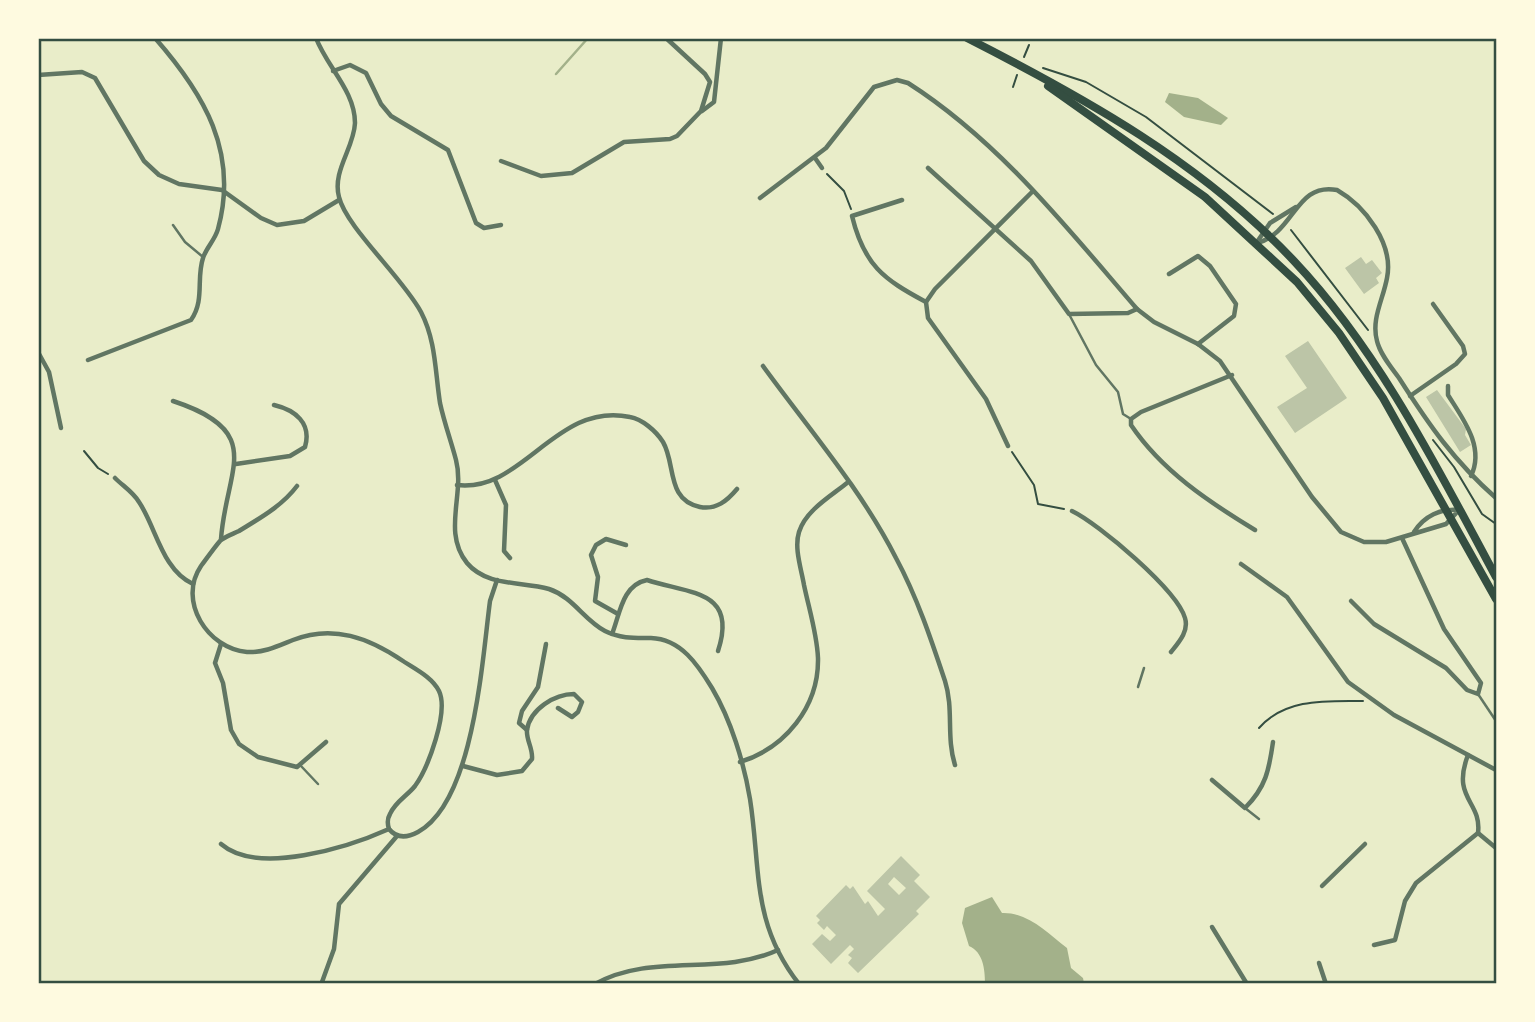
<svg xmlns="http://www.w3.org/2000/svg" width="1535" height="1022" font-family="Poppins,sans-serif">
<style>
.water{fill:#a3b18a}
.lines{fill:none;stroke-linecap:round;stroke-linejoin:round}
.stream{stroke:#a3b18a;stroke-width:2.5}
.building{fill:#bcc5a7;fill-rule:evenodd}
.path{stroke:#344e41;stroke-width:2}
.service{stroke:#617663;stroke-width:2.5}
.minor{stroke:#617663;stroke-width:4.5}
.trunk{stroke:#344e41;stroke-width:8}
.neatline{fill:none;stroke:#344e41;stroke-width:2.5}
</style>
<rect width="100%" height="100%" fill="#e9edc9"/>
<g class="water">
<path d="M 1169,93 L 1198,98 L 1228,118 L 1221,125 L 1184,117 L 1165,102 Z"/>
<path d="M 992,897 L 1002,913 C 1028,912 1047,933 1067,948 L 1071,968 L 1083,978 L 1084,983 L 985,983 C 985,969 983,952 969,946 L 962,923 L 965,908 Z"/>
</g>
<g class="lines">
<path class="stream" d="M 556,74 L 588,38"/>
</g>
<g class="building">
<path d="M 1361,257 L 1366,264 L 1372,260 L 1382,273 L 1376,278 L 1379,283 L 1364,294 L 1345,268 Z"/>
<path d="M 1308,341 L 1347,398 L 1295,433 L 1277,407 L 1307,388 L 1285,356 Z"/>
<path d="M 1437,390 L 1466,429 L 1465,435 L 1471,445 L 1460,452 L 1426,397 Z"/>
<path d="M 901,856 L 920,875 L 914,881 L 930,897 L 916,911 L 919,914 L 858,973 L 848,963 L 852,958 L 848,955 L 854,949 L 850,945 L 831,964 L 812,944 L 822,934 L 830,941 L 836,935 L 827,926 L 824,930 L 817,923 L 820,920 L 816,916 L 846,885 L 850,889 L 853,886 L 865,904 L 868,901 L 878,916 L 885,909 L 867,891 ZM 894,877 L 906,888 L 899,895 L 888,884 Z"/>
</g>
<g class="lines">
<g class="path">
<path d="M 1024,57 L 1029,45"/>
<path d="M 1043,68 L 1086,82 L 1146,117 L 1273,214"/>
<path d="M 1013,87 L 1017,75"/>
<path d="M 827,174 L 844,191 L 851,209"/>
<path d="M 1291,230 L 1368,330"/>
<path d="M 1433,440 L 1454,467 L 1482,514 L 1496,524"/>
<path d="M 84,451 L 98,468 L 108,474"/>
<path d="M 1012,452 L 1034,485 L 1038,504 L 1064,509"/>
<path d="M 1259,728 C 1285,698 1327,701 1363,701"/>
</g>
<g class="service">
<path d="M 173,225 L 185,242 L 203,257"/>
<path d="M 1070,316 L 1096,365 L 1118,392 L 1123,414 L 1131,419"/>
<path d="M 1138,687 L 1144,668"/>
<path d="M 1478,694 L 1496,721"/>
<path d="M 301,766 L 318,784"/>
<path d="M 1245,808 L 1259,819"/>
</g>
<g class="minor">
<path d="M 316,38 C 327,67 355,91 355,123 C 354,148 332,171 339,197 C 346,227 403,278 421,312 C 436,341 435,371 440,403 C 444,422 451,441 456,460 C 465,494 442,532 467,563 C 487,587 522,581 549,589 C 573,597 584,620 605,631 C 621,639 635,638 651,638 C 681,639 698,665 712,688 C 731,720 744,763 750,799 C 761,869 751,923 799,984"/>
<path d="M 333,71 L 350,65 L 366,73 L 381,104 L 391,116 L 448,150 L 476,223 L 484,228 L 501,225"/>
<path d="M 38,75 L 82,72 L 95,78 L 144,161 L 159,175 L 179,184 L 222,190 L 261,218 L 277,225 L 304,221 L 339,200"/>
<path d="M 702,111 L 714,102 L 721,38"/>
<path d="M 815,158 L 822,168"/>
<path d="M 501,161 L 541,176 L 572,173 L 624,142 L 670,139 L 677,136 L 701,111 L 710,82 L 705,74 L 666,38"/>
<path d="M 928,168 L 1031,261 L 1069,314 L 1128,313 L 1137,309"/>
<path d="M 760,198 L 826,148 L 874,87 L 897,80 L 908,83 C 999,141 1068,229 1137,309 L 1154,322 L 1198,344 L 1220,361 L 1312,497 L 1341,532 L 1364,542 L 1386,542 L 1446,524 L 1459,510 C 1441,508 1424,516 1414,532"/>
<path d="M 902,200 L 852,216 C 864,265 883,279 926,302"/>
<path d="M 1257,242 L 1270,223 L 1296,207"/>
<path d="M 1257,243 C 1295,233 1295,182 1337,190 C 1365,206 1394,244 1387,278 C 1383,300 1371,319 1377,341 C 1380,354 1391,367 1399,378 C 1429,425 1454,461 1496,498"/>
<path d="M 1169,274 L 1198,256 L 1210,266 L 1236,304 L 1234,316 L 1198,344"/>
<path d="M 38,352 L 49,372 L 61,428"/>
<path d="M 88,360 L 191,320 C 205,300 196,279 203,258 C 206,248 215,240 218,229 C 239,152 204,94 155,38"/>
<path d="M 763,366 C 808,428 861,489 896,558 C 917,597 931,639 945,681 C 954,709 946,737 955,765"/>
<path d="M 1232,375 L 1141,412 L 1131,419 L 1131,425 C 1162,471 1209,502 1255,530"/>
<path d="M 1448,386 L 1448,395 C 1463,419 1485,447 1471,476"/>
<path d="M 1410,396 L 1456,364 L 1465,354 L 1463,346 L 1433,304"/>
<path d="M 173,401 C 267,432 226,468 221,539"/>
<path d="M 1008,446 L 986,399 L 928,318 L 926,302 L 935,289 L 1033,191"/>
<path d="M 236,464 L 290,456 L 305,447 C 312,423 295,410 274,405"/>
<path d="M 115,478 C 123,486 133,492 139,502 C 156,527 162,570 193,584"/>
<path d="M 495,480 L 506,505 L 504,551 L 510,558"/>
<path d="M 457,485 C 523,493 556,401 630,417 C 642,419 656,431 663,442 C 676,464 666,500 700,507 C 716,510 727,501 737,489"/>
<path d="M 297,486 C 282,506 260,518 239,531 C 233,534 224,537 220,541 C 214,548 207,558 201,566 C 177,601 208,649 247,652 C 264,653 278,646 293,640 C 333,624 369,638 403,661 C 415,669 432,677 439,691 C 449,712 428,768 415,786 C 407,796 395,802 390,814 C 387,819 387,823 389,829 C 397,839 407,838 418,832 C 474,801 482,661 490,601 L 497,580"/>
<path d="M 1072,511 C 1099,524 1177,590 1185,618 C 1189,631 1179,642 1171,652"/>
<path d="M 1241,564 L 1287,597 L 1348,682 L 1394,715 L 1496,770"/>
<path d="M 1351,601 L 1374,624 L 1446,668 L 1467,690 L 1478,694 L 1481,683 L 1444,629 L 1402,538"/>
<path d="M 618,614 L 595,601 L 598,577 L 591,555 L 596,545 L 606,539 L 626,545"/>
<path d="M 612,634 C 620,614 622,585 647,580 C 690,594 738,590 718,651"/>
<path d="M 221,644 L 215,663 L 223,683 L 231,730 L 239,744 L 258,757 L 297,767 L 326,742"/>
<path d="M 527,730 L 519,723 L 522,711 L 538,687 L 546,644"/>
<path d="M 740,762 C 785,748 819,707 818,658 C 817,634 809,609 804,585 C 801,568 794,548 799,532 C 806,510 831,496 847,483"/>
<path d="M 463,766 L 497,775 L 522,771 L 532,759 C 533,748 526,740 527,730 C 530,709 555,694 574,694 L 582,702 L 578,712 L 572,717 L 558,708"/>
<path d="M 1212,780 L 1245,808 C 1266,787 1269,770 1273,742"/>
<path d="M 1478,833 L 1496,848"/>
<path d="M 221,844 C 258,876 349,847 389,829"/>
<path d="M 1322,886 L 1365,844"/>
<path d="M 1212,927 L 1247,984"/>
<path d="M 1374,945 L 1395,940 L 1405,901 L 1416,883 L 1478,833 C 1482,801 1451,799 1468,755"/>
<path d="M 1319,963 L 1326,984"/>
<path d="M 322,982 L 334,949 L 339,904 L 397,836"/>
<path d="M 595,984 C 652,952 720,977 778,950"/>
</g>
<g class="trunk">
<path d="M 967,38 C 1085,98 1202,163 1294,261 C 1379,351 1438,469 1496,577"/>
<path d="M 1048,86 L 1205,197 L 1297,282 L 1339,333 L 1383,398 L 1496,599"/>
</g>
</g>
<rect width="1535" height="1022" fill="none" stroke="#fefae0" stroke-width="80"/>
<rect x="40" y="40" width="1455" height="942" class="neatline"/>
</svg>
